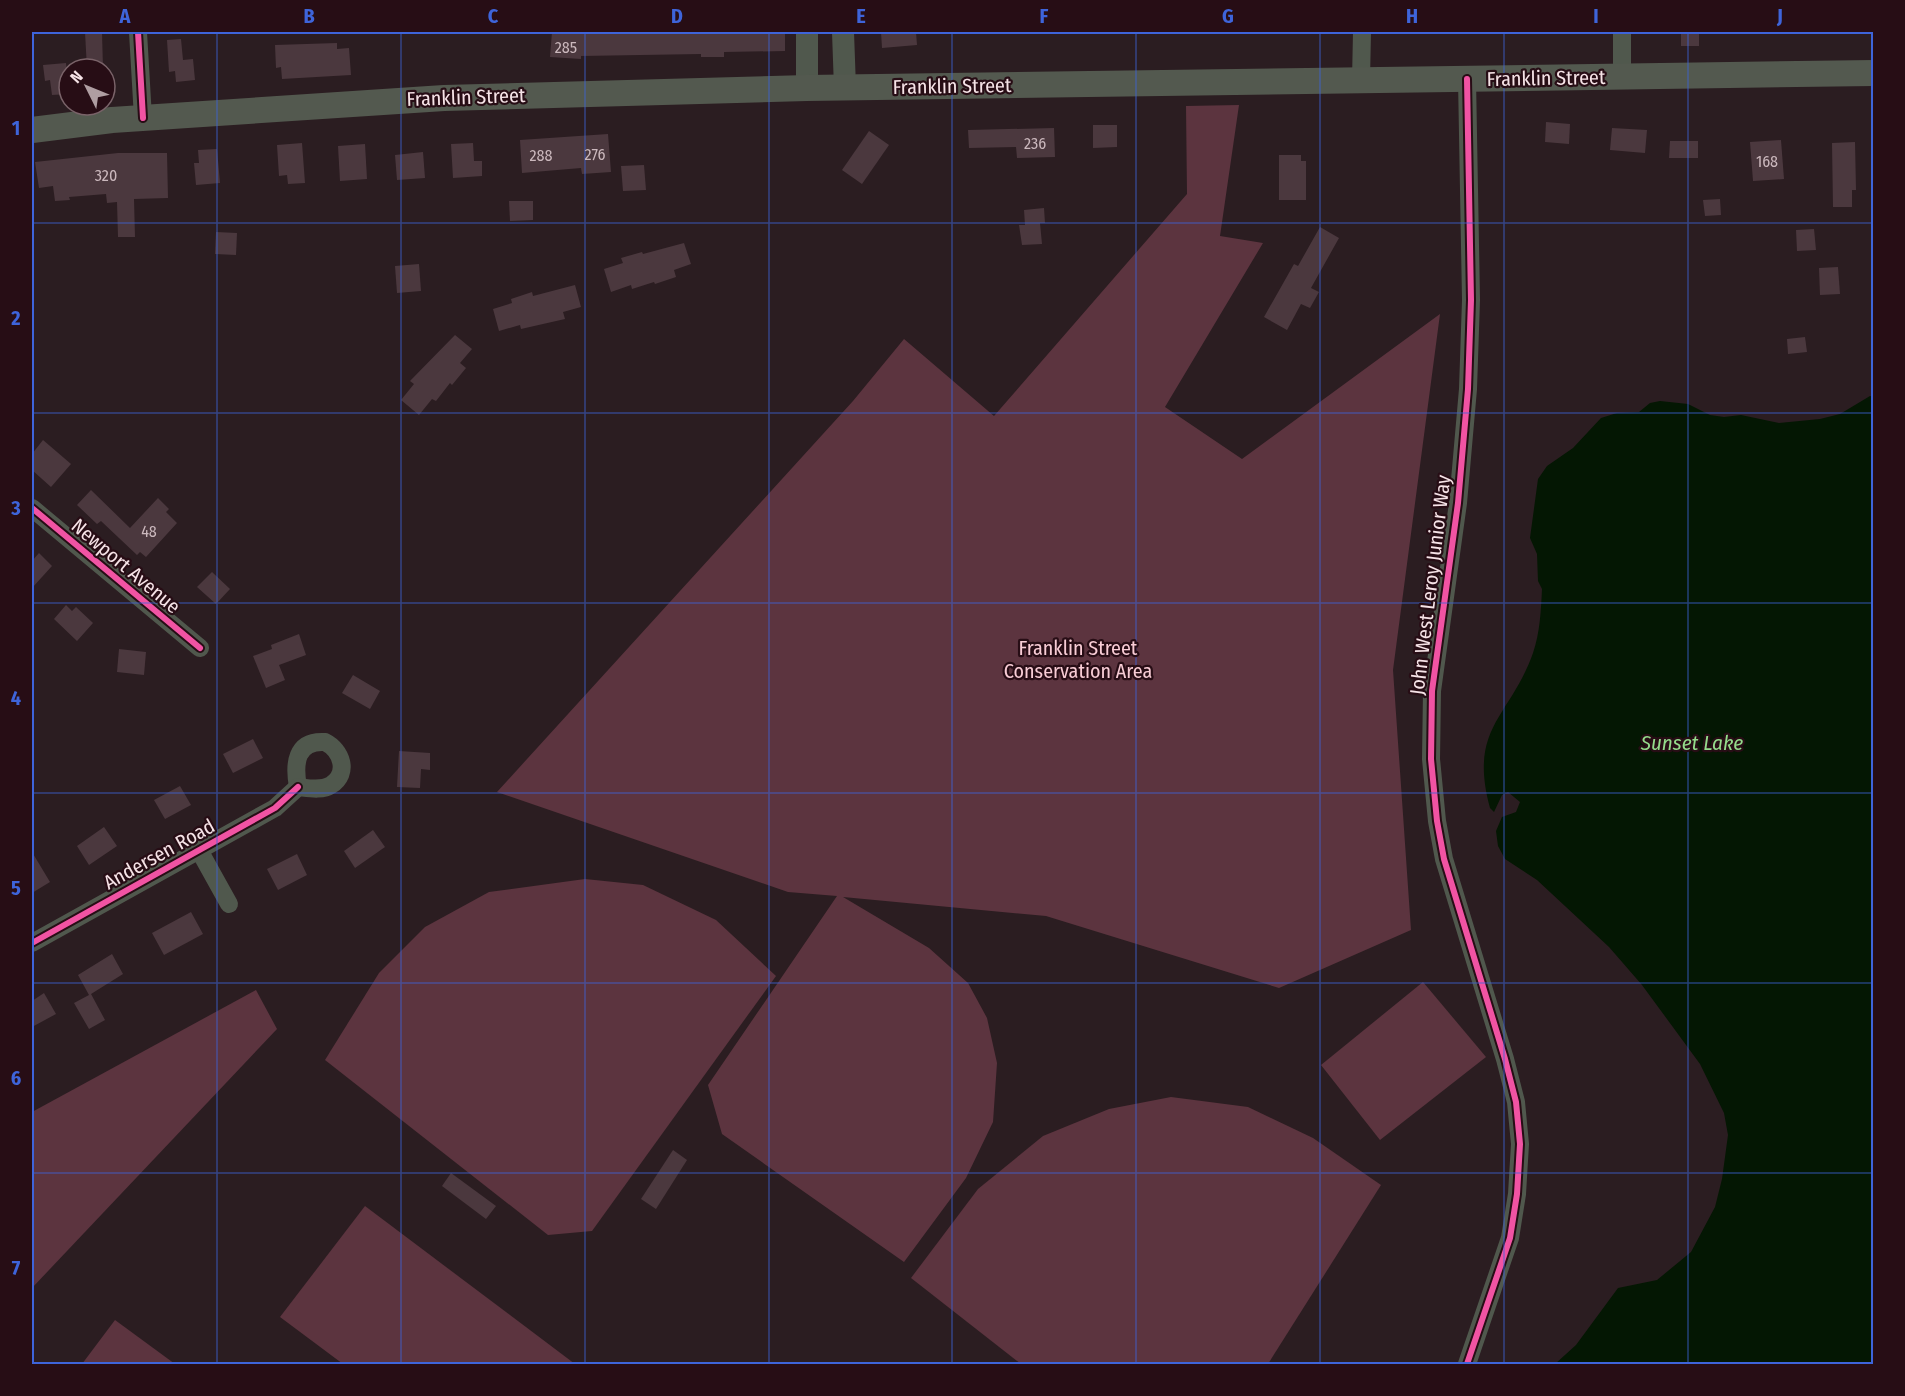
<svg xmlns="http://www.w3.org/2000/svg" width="1905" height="1396" font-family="'Fira Sans Condensed',sans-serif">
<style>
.green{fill:#5c343f}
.water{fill:#041703}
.building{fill:#4b383e}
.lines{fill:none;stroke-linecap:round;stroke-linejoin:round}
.minor{stroke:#50584d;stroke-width:18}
.tertiary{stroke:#50584d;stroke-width:22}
.secondary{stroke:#53594f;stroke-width:26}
.cycleway-casing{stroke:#270d15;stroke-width:10}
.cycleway{stroke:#f153a3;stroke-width:6}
.grid{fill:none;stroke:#3e64da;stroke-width:1.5;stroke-opacity:0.55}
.labels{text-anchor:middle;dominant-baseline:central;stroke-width:4.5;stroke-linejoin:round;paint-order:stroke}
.number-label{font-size:16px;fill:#cbb8bd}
.street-label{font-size:20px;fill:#f6e3e7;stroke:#270d15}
.park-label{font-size:20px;fill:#f8ccd5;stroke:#270d15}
.water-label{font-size:21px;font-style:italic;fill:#94db8b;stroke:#270d15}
.neatline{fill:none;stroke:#3e64da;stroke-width:2}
.grid-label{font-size:20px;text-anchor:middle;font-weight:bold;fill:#3e64da}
</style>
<rect width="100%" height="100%" fill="#2b1d21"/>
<g class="green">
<path d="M 1239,105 L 1220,236 L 1263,243 L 1165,407 L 1242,459 L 1440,314 L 1393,670 L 1411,930 L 1279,988 L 1046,916 L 843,897 L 929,948 L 968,983 L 987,1018 L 997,1063 L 993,1122 L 966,1178 L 904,1262 L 722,1134 L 708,1085 L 837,896 L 788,892 L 497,792 L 853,401 L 904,339 L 994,416 L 1187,194 L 1186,106 Z"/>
<path d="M 585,879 L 643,885 L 716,920 L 776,976 L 592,1231 L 548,1235 L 325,1060 L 379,973 L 425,927 L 489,892 Z"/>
<path d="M 1423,982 L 1486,1057 L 1380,1140 L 1321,1065 Z"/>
<path d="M 256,990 L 277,1029 L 32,1288 L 32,1112 Z"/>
<path d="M 1171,1097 L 1248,1107 L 1313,1138 L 1381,1185 L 1268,1364 L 1021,1364 L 911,1278 L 978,1189 L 1043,1136 L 1109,1109 Z"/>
<path d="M 365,1206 L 575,1364 L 343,1364 L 280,1317 Z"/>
<path d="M 115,1320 L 175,1364 L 82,1364 Z"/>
</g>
<path class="water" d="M 1870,396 L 1874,397 L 1873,1364 L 1555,1364 L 1576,1345 L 1618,1288 L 1657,1280 L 1691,1252 L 1715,1207 L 1722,1179 L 1728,1135 L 1724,1113 L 1700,1064 L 1642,985 L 1609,947 L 1537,880 L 1505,859 L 1498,846 L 1496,831 L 1502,817 L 1516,812 L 1520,802 L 1508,792 L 1502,795 L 1494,812 L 1490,808 C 1468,727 1510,718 1533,653 C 1540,633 1541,610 1542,589 L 1538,581 L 1537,554 L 1530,538 L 1538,479 L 1547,466 L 1573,448 L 1601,418 L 1617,413 L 1639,412 L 1650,403 L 1660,401 L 1688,404 L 1710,415 L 1724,417 L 1741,415 L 1779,423 L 1820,419 L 1840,414 Z"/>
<g class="building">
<path d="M 85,32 L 102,32 L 103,69 L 87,69 Z"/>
<path d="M 552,32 L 785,32 L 785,51 L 724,52 L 724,57 L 701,57 L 701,54 L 581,56 L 581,59 L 550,57 Z"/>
<path d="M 881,32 L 916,32 L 917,45 L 882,48 Z"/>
<rect x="1681" y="32" width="18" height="14"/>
<path d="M 181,39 L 183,60 L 193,59 L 195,80 L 176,82 L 175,71 L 169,72 L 167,40 Z"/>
<path d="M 337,43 L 337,49 L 349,48 L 351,75 L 282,79 L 281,67 L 276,68 L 275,45 Z"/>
<path d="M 66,63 L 69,94 L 52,95 L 50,80 L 45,81 L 43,65 Z"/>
<path d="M 1546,122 L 1570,124 L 1569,144 L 1545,142 Z"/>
<path d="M 1093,125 L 1117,125 L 1117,147 L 1093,148 Z"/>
<path d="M 1054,128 L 1055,157 L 1017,158 L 1016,147 L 969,148 L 968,130 Z"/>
<path d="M 1612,128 L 1647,130 L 1645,153 L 1610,150 Z"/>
<path d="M 869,131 L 889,145 L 862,184 L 842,170 Z"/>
<path d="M 608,134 L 611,172 L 582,174 L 581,168 L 522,173 L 520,140 Z"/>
<path d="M 1781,140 L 1784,179 L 1753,181 L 1750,142 Z"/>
<path d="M 1670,141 L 1698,141 L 1698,158 L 1669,158 Z"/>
<path d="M 1855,142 L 1856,190 L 1852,190 L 1852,207 L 1833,207 L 1832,143 Z"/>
<path d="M 302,143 L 305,183 L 288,184 L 287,175 L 279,176 L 277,145 Z"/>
<path d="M 473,143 L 474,161 L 482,161 L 482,176 L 453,178 L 451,144 Z"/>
<path d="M 365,144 L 367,179 L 340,181 L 338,146 Z"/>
<path d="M 217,149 L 220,183 L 196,185 L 194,163 L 199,163 L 198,150 Z"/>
<path d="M 423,152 L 425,178 L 397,180 L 395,155 Z"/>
<path d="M 118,153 L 167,153 L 168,198 L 134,199 L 135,237 L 118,237 L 117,202 L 107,203 L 106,194 L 69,197 L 70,200 L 55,201 L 53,186 L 39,188 L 35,162 Z"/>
<path d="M 1279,155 L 1301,155 L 1301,161 L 1306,161 L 1306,200 L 1279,200 Z"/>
<path d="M 644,165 L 646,190 L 623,191 L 621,166 Z"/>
<path d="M 1720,199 L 1721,215 L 1705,216 L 1703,200 Z"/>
<path d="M 509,201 L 533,201 L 533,220 L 510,221 Z"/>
<path d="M 1044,208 L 1045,223 L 1040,223 L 1042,244 L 1022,245 L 1019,225 L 1025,225 L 1024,210 Z"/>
<path d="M 1320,227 L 1339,238 L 1311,288 L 1319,292 L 1310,308 L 1301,304 L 1287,330 L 1264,317 L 1294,264 L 1298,266 Z"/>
<path d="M 1814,229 L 1816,250 L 1797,251 L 1796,230 Z"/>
<path d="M 216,232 L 237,233 L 236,255 L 215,254 Z"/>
<path d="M 684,243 L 691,264 L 674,270 L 676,277 L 655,284 L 654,282 L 632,289 L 631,285 L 611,292 L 604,269 L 623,263 L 621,258 L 642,252 L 643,254 Z"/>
<path d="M 419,264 L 421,291 L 397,293 L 395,266 Z"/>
<path d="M 1838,267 L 1840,294 L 1820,295 L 1819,268 Z"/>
<path d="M 575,285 L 581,307 L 563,312 L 565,319 L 521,329 L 520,325 L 499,331 L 493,309 L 512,303 L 511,299 L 532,292 L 533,296 Z"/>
<path d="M 455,335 L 472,349 L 460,363 L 466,368 L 452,385 L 450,383 L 436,401 L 432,399 L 419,415 L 401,400 L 414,384 L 410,381 Z"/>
<path d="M 1805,337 L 1807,352 L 1788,354 L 1787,339 Z"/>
<path d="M 43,440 L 71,464 L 51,487 L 32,470 L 32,454 Z"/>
<path d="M 91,490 L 130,528 L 158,498 L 169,509 L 166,512 L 177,523 L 146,557 L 140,552 L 137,555 L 101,521 L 97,524 L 77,505 Z"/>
<path d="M 39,553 L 52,566 L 32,588 L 32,561 Z"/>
<path d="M 212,572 L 230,589 L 216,604 L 197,587 Z"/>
<path d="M 66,605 L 72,611 L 76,607 L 93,623 L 77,641 L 54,619 Z"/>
<path d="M 299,634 L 306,655 L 279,665 L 285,680 L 266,688 L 253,656 L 272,649 L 271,645 Z"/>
<path d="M 119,649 L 146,652 L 144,675 L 117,672 Z"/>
<path d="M 353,675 L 380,691 L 370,709 L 342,693 Z"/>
<path d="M 253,739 L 263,758 L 233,773 L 223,754 Z"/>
<path d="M 399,751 L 430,753 L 430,770 L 421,769 L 420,788 L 397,787 Z"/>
<path d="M 180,786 L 191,805 L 165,819 L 154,800 Z"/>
<path d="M 104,827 L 117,846 L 89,865 L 77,846 Z"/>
<path d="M 373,830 L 385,847 L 355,868 L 344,851 Z"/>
<path d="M 32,852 L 50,882 L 32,893 Z"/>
<path d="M 297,854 L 307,875 L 278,890 L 267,869 Z"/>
<path d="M 191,912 L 203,934 L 164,955 L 152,933 Z"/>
<path d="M 112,954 L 123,974 L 91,994 L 105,1020 L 89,1029 L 74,1003 L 89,995 L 78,975 Z"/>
<path d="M 44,993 L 56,1014 L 32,1027 L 32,1001 Z"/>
<path d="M 673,1150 L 687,1160 L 656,1209 L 641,1199 Z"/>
<path d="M 451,1173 L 496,1206 L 486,1219 L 442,1186 Z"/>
</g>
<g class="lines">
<g class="minor">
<path d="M 138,32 L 143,118"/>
<path d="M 1622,77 L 1622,32"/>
<path d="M 1467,79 L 1471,300 L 1468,389 L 1458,503 L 1432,691 L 1431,759 L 1437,821 L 1444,859 L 1505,1059 L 1516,1102 L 1520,1144 L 1517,1194 L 1510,1238 L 1467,1364"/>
<path d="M 1361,80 L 1362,32"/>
<path d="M 32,508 L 200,648"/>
<path d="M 325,742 C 341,750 350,773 331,785 C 322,791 308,788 298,787 C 294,765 295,740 325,742 Z"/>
<path d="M 199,850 L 229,904"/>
<path d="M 32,943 L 275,808 L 298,787"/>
</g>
<g class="tertiary">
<path d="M 807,32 L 807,88"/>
<path d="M 843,32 L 845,88"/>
</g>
<path class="secondary" d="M 32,130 L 112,120 L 444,98 L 807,88 L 1874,73"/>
<defs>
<g id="cycleway">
<path d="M 138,32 L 143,118"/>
<path d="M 1467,79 L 1471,300 L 1468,389 L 1458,503 L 1432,691 L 1431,759 L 1437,821 L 1444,859 L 1505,1059 L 1516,1102 L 1520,1144 L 1517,1194 L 1510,1238 L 1467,1364"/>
<path d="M 32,508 L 200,648"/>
<path d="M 32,943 L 275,808 L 298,787"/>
</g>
</defs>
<use href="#cycleway" class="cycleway-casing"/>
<use href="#cycleway" class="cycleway"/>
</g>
<path class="grid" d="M 217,32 L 217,1364M 401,32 L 401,1364M 585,32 L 585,1364M 769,32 L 769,1364M 952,32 L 952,1364M 1136,32 L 1136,1364M 1320,32 L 1320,1364M 1504,32 L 1504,1364M 1688,32 L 1688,1364M 32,223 L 1874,223M 32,413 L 1874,413M 32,603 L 1874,603M 32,793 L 1874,793M 32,983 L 1874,983M 32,1173 L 1874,1173"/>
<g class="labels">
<g class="number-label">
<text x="566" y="47">285</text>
<text x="1035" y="143">236</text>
<text x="595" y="154">276</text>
<text x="541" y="155">288</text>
<text x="1767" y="161">168</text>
<text x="106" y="175">320</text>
<text x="149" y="531">48</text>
</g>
<g class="street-label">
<text transform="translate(1546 78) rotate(-1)">Franklin Street</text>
<text transform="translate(952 86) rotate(-1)">Franklin Street</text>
<text transform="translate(466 97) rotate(-2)">Franklin Street</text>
<text transform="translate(126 566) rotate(40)">Newport Avenue</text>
<text transform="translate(1430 585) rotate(-83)">John West Leroy Junior Way</text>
<text transform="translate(159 854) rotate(-29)">Andersen Road</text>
</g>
<g class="park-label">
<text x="1078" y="648">Franklin Street<tspan x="1078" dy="23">Conservation Area</tspan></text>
</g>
<g class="water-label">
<text x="1692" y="743">Sunset Lake</text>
</g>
</g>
<rect width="1905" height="1396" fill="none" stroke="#270d15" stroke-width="66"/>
<g transform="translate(87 87) rotate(313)"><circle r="28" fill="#270d15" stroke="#7a6369" stroke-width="1.5"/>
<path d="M0-4.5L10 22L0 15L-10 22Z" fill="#af9ea2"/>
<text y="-9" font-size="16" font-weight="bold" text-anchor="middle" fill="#f6e3e7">N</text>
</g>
<rect x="33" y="33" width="1839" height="1330" class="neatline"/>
<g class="grid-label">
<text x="125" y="23">A</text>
<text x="309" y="23">B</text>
<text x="493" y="23">C</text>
<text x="677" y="23">D</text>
<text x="861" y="23">E</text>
<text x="1044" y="23">F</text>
<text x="1228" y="23">G</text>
<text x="1412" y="23">H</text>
<text x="1596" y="23">I</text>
<text x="1780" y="23">J</text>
<text x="16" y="135">1</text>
<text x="16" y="325">2</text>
<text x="16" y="515">3</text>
<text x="16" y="705">4</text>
<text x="16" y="895">5</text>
<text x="16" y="1085">6</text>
<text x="16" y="1275">7</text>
</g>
</svg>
